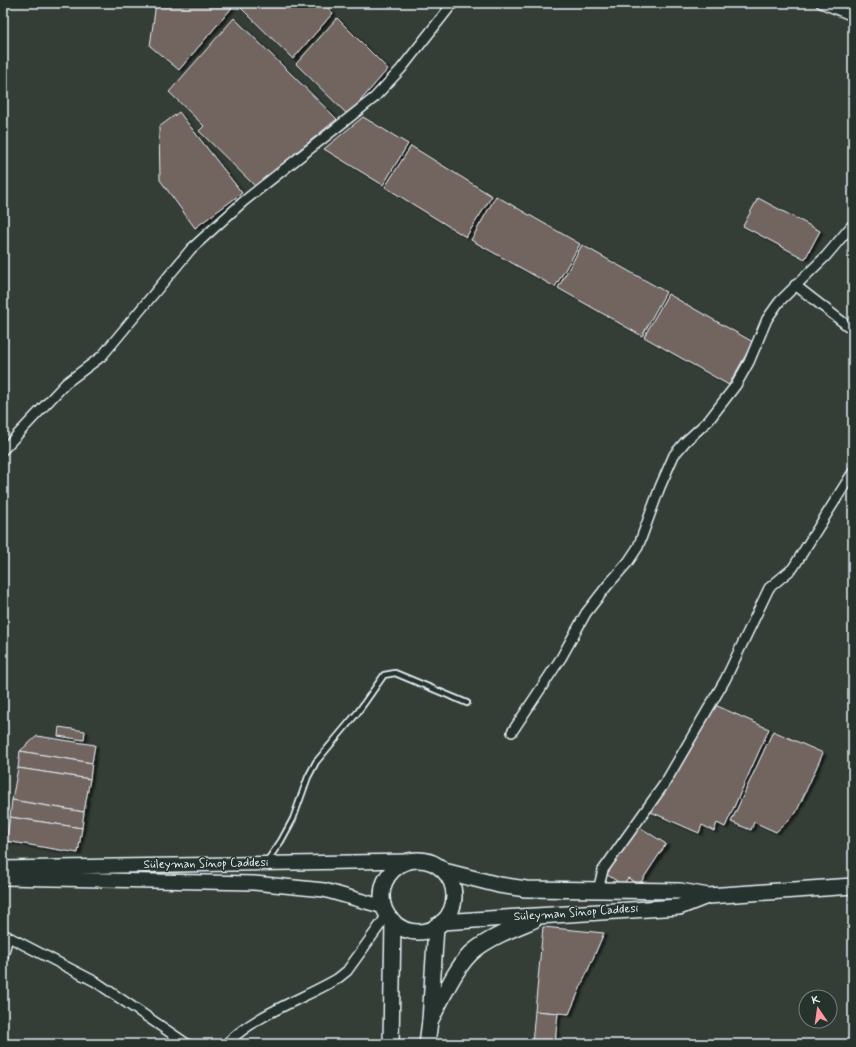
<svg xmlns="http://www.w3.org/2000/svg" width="856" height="1047" font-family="Mynerve,sans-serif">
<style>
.building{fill:#726560;stroke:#e8f1f8;filter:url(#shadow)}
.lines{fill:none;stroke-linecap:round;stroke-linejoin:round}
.lane-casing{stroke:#e8f1f8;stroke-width:8}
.street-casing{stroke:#e8f1f8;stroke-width:12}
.secondary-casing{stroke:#e8f1f8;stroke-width:16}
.primary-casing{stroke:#e8f1f8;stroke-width:18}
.lane{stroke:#26332d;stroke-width:4.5}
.street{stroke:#26332d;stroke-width:9}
.secondary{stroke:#26332d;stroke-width:13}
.primary{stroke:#26332d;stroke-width:15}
.labels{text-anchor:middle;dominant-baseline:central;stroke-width:3;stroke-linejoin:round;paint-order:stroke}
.street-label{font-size:12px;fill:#e8f1f8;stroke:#26332d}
</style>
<defs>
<filter id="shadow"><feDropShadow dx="3" dy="2" stdDeviation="1" flood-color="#0009"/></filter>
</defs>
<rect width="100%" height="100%" fill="#353d37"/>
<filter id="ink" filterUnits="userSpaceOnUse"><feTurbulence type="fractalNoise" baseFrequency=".025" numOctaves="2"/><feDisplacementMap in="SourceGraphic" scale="8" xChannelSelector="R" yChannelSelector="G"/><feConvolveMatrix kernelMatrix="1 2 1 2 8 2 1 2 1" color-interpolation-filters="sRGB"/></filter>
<g filter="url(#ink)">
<g class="building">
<path d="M 156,3 L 236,3 L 179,70 L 150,46 Z"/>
<path d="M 245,3 L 323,3 L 333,13 L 293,59 L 241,8 Z"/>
<path d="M 234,18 L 337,119 L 255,186 L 199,131 L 204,126 L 169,92 Z"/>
<path d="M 337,18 L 388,69 L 348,115 L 296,64 Z"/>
<path d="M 179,112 L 242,193 L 195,228 L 160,180 L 159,127 Z"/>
<path d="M 363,117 L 408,144 L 383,185 L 324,149 Z"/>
<path d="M 411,146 L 492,196 L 466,237 L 385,187 Z"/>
<path d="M 496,196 L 580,244 L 555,287 L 471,240 Z"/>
<path d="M 758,198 L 820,231 L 805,259 L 743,226 Z"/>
<path d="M 582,245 L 666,292 L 642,336 L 558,288 Z"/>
<path d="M 668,294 L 753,342 L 729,385 L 644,337 Z"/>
<path d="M 715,705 L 769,729 L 725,827 L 717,823 L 714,831 L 702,825 L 699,833 L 651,812 Z"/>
<path d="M 59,727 L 85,731 L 84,740 L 58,736 Z"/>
<path d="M 773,731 L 823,753 L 796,813 L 776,832 L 754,822 L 751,830 L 731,822 Z"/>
<path d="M 37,736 L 95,745 L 92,763 L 20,751 Z"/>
<path d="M 20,751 L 92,763 L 90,779 L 18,768 Z"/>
<path d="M 18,768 L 90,779 L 84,812 L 12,800 Z"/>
<path d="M 12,800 L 84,812 L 82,828 L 10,817 Z"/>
<path d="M 10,817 L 82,828 L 78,853 L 6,841 Z"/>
<path d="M 638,826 L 666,844 L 639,885 L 628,878 L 623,885 L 606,874 Z"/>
<path d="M 543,927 L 604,933 L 569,1014 L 535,1011 Z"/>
<path d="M 535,1011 L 558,1013 L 555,1044 L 532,1044 Z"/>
</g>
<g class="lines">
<defs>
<path id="lane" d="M 267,861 L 281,841 L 293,819 L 308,777 L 316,762 L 358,712 L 384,675 L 395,673 L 467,703"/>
<g id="street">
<path d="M 821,3 L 853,16"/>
<path d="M 795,285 L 853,330"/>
<path d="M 3,450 L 66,383 L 102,356 L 191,249 L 244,201 L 374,98 L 401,69 L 453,3"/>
<path d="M 512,732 L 561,658 L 586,613 L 607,586 L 628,562 L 638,547 L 660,487 L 674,455 L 685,442 L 709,420 L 736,385 L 749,362 L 767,319 L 779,302 L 826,256 L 853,224"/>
<path d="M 598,890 L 603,870 L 665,783 L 725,680 L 769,588 L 793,568 L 853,472"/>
<path d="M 3,934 L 96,982 L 187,1044"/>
<path d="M 3,956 L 8,937"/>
<path d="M 226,1044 C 258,1013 299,1001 337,979 L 347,971 L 388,914"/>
</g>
<g id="secondary">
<path d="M 3,868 L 409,861"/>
<path d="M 3,878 L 254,883 L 324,890 L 384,907"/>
</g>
<g id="primary">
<circle cx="418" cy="896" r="36"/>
<path d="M 444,871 L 499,885 L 526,889 L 680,891 L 708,896 L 853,886"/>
<path d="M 442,922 L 679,907 L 707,896"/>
<path d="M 430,1021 C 442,1000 456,964 476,949 C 493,936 515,928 534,920"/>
<path d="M 391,1044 L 393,921"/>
<path d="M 427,1044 L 430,1021 L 436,926"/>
</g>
</defs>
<use href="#lane" class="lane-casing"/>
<use href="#street" class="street-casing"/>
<use href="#secondary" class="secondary-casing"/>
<use href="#primary" class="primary-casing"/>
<use href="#lane" class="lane"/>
<use href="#street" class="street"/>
<use href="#secondary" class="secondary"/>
<use href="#primary" class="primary"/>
</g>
</g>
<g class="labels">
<g class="street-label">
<text transform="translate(206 864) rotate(-1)">Süleyman Sinop Caddesi</text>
<text transform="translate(576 913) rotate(-4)">Süleyman Sinop Caddesi</text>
</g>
</g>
<rect width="856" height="1047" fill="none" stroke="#26332d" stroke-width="16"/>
<rect x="8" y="8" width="840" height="1031" fill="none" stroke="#e8f1f8" stroke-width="1.5" filter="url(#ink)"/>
<g transform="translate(818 1009) rotate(347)"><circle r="19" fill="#26332d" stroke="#747f7e"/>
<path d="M0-3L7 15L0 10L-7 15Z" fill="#ff9aa2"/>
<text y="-6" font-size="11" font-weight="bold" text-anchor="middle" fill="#e8f1f8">K</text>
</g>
</svg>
